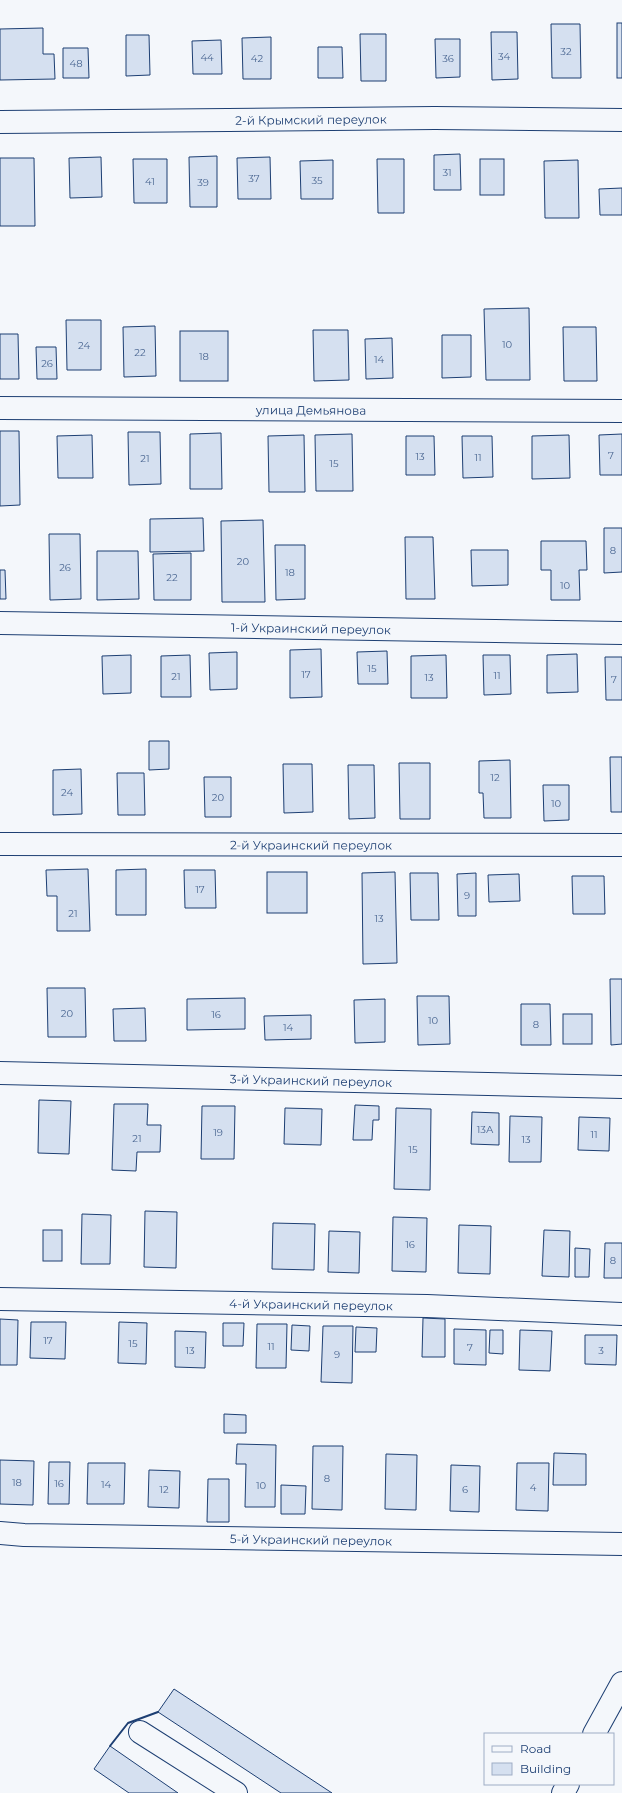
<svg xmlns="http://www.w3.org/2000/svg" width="622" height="1793" font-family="Montserrat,sans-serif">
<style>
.building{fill:#d5e0f0;stroke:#1d3f73}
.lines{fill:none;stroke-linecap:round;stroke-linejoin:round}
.minor-casing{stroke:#1d3f73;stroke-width:24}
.minor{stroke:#f4f7fb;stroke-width:22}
.wall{stroke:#1d3f73;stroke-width:2}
.labels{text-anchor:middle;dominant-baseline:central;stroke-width:3;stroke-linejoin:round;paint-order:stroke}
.number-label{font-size:10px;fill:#4b6792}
.street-label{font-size:12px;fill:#1d3f73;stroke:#f4f7fb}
</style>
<rect width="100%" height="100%" fill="#f4f7fb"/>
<g class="building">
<rect x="617" y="23" width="5" height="55"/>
<path d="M 551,24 L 580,24 L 581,78 L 552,78 Z"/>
<path d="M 43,28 L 43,54 L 54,54 L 55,79 L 0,80 L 0,29 Z"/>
<path d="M 491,32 L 517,32 L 518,79 L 492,80 Z"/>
<path d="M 360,34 L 386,34 L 386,81 L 361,81 Z"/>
<path d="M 126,35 L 149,35 L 150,75 L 126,76 Z"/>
<path d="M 271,37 L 271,79 L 243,79 L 242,38 Z"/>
<path d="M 435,39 L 460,39 L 460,77 L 436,78 Z"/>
<path d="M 221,40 L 222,74 L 193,74 L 192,41 Z"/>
<path d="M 318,47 L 342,47 L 343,78 L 318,78 Z"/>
<path d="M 63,48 L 88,48 L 89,78 L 63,78 Z"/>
<path d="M 460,154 L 461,190 L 434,190 L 434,155 Z"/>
<path d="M 217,156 L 217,207 L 190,207 L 189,157 Z"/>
<path d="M 101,157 L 102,197 L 70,198 L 69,158 Z"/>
<path d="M 270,157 L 271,199 L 238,199 L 237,158 Z"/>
<path d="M 0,158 L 34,158 L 35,226 L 0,226 Z"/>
<path d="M 133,159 L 167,159 L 167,203 L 134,203 Z"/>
<path d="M 377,159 L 404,159 L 404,213 L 378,213 Z"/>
<rect x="480" y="159" width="24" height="36"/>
<path d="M 333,160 L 333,199 L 301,199 L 300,161 Z"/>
<path d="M 578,160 L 579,218 L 545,218 L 544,161 Z"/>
<path d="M 622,188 L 622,215 L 600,215 L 599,189 Z"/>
<path d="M 529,308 L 530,380 L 486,380 L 484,309 Z"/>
<path d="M 66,320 L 101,320 L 101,370 L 67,370 Z"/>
<path d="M 155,326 L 156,376 L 124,377 L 123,327 Z"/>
<path d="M 563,327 L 596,327 L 597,381 L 564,381 Z"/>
<path d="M 313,330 L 348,330 L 349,380 L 314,381 Z"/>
<rect x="180" y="331" width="48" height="50"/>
<path d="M 0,334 L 18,334 L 19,379 L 0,379 Z"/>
<path d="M 442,335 L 471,335 L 471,377 L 442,378 Z"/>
<path d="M 392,338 L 393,378 L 366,379 L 365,339 Z"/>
<path d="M 36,347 L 56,347 L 57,379 L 37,379 Z"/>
<path d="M 0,431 L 19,431 L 20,505 L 0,506 Z"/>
<path d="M 128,432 L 160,432 L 161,484 L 129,485 Z"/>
<path d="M 221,433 L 222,489 L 190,489 L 190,434 Z"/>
<path d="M 352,434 L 353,491 L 316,491 L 315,435 Z"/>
<path d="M 622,434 L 622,475 L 600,475 L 599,435 Z"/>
<path d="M 92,435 L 93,478 L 58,478 L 57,436 Z"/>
<path d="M 304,435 L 305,492 L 269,492 L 268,436 Z"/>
<path d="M 569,435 L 570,478 L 532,479 L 532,436 Z"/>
<path d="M 406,436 L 434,436 L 435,475 L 406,475 Z"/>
<path d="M 462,436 L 492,436 L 493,477 L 463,478 Z"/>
<path d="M 203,518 L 204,551 L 150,552 L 150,519 Z"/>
<path d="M 263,520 L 265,602 L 222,602 L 221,521 Z"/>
<path d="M 604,528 L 622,528 L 622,572 L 604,573 Z"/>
<path d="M 49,534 L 80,534 L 81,599 L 50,600 Z"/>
<path d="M 405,537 L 433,537 L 435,599 L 406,599 Z"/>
<path d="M 541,541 L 586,541 L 587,570 L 579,570 L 580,600 L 551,600 L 551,570 L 541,570 Z"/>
<path d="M 275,545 L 305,545 L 305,599 L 276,600 Z"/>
<path d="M 471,550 L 508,550 L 508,585 L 472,586 Z"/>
<path d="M 97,551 L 138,551 L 139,599 L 97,600 Z"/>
<path d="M 191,553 L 191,600 L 154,600 L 153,554 Z"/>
<path d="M 0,570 L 5,570 L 6,599 L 0,599 Z"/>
<path d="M 321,649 L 322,697 L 290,698 L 290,650 Z"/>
<path d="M 387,651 L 388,684 L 358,684 L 357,652 Z"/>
<path d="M 237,652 L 237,689 L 210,690 L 209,653 Z"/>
<path d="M 577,654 L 578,692 L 547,693 L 547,655 Z"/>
<path d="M 131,655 L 131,693 L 103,694 L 102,656 Z"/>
<path d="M 190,655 L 191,697 L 161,697 L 161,656 Z"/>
<path d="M 446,655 L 447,698 L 411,698 L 411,656 Z"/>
<path d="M 483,655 L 510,655 L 511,694 L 484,695 Z"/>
<path d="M 605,657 L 622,657 L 622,700 L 606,700 Z"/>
<path d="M 149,741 L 169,741 L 169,769 L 149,770 Z"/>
<path d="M 610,757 L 622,757 L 622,812 L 611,812 Z"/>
<path d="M 510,760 L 511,818 L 484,818 L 483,793 L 479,793 L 479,761 Z"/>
<path d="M 399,763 L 430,763 L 430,819 L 400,819 Z"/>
<path d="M 283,764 L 312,764 L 313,812 L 284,813 Z"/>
<path d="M 348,765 L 374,765 L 375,818 L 349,819 Z"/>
<path d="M 81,769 L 82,814 L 53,815 L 53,770 Z"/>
<path d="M 117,773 L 144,773 L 145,815 L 118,815 Z"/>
<path d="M 204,777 L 231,777 L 231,817 L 205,817 Z"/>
<path d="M 543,785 L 569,785 L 569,820 L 544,821 Z"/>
<path d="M 88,869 L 90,931 L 57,931 L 57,896 L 47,896 L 46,870 Z"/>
<path d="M 146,869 L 146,915 L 116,915 L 116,870 Z"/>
<path d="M 184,870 L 215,870 L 216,908 L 185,908 Z"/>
<rect x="267" y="872" width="40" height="41"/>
<path d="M 395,872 L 397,963 L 363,964 L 362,873 Z"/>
<path d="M 410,873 L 438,873 L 439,920 L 411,920 Z"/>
<path d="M 476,873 L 476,916 L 458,916 L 457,874 Z"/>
<path d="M 519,874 L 520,901 L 489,902 L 488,875 Z"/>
<path d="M 572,876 L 604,876 L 605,914 L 573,914 Z"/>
<path d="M 610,979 L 622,979 L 622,1044 L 611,1045 Z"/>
<path d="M 47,988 L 85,988 L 86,1037 L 48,1037 Z"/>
<path d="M 417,996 L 449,996 L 450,1044 L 418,1045 Z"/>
<path d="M 245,998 L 245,1029 L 187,1030 L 187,999 Z"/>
<path d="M 385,999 L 385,1042 L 355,1043 L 354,1000 Z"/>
<path d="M 521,1004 L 550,1004 L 551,1045 L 521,1045 Z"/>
<path d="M 145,1008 L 146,1041 L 114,1041 L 113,1009 Z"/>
<rect x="563" y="1014" width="29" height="30"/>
<path d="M 311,1015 L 311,1039 L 265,1040 L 264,1016 Z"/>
<path d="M 39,1100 L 71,1101 L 69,1154 L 38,1153 Z"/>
<path d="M 114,1104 L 148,1104 L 147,1125 L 161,1125 L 160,1152 L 137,1152 L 136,1171 L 112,1170 Z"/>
<path d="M 355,1105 L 379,1106 L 379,1120 L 373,1120 L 372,1140 L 353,1140 Z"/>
<path d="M 202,1106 L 235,1106 L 234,1159 L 201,1159 Z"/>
<path d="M 285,1108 L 322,1109 L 321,1145 L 284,1144 Z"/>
<path d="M 396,1108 L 431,1109 L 430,1190 L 394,1189 Z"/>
<path d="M 472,1112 L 499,1113 L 499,1145 L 471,1144 Z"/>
<path d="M 510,1116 L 542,1117 L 541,1162 L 509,1162 Z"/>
<path d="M 579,1117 L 610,1118 L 609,1151 L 578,1150 Z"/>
<path d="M 145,1211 L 177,1212 L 176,1268 L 144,1267 Z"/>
<path d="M 82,1214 L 111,1215 L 110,1264 L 81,1264 Z"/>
<path d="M 393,1217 L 427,1218 L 426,1272 L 392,1271 Z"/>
<path d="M 273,1223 L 315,1224 L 314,1270 L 272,1269 Z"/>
<path d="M 459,1225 L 491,1226 L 490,1274 L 458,1273 Z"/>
<rect x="43" y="1230" width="19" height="31"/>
<path d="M 544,1230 L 570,1231 L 569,1277 L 542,1276 Z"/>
<path d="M 329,1231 L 360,1232 L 359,1273 L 328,1272 Z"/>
<path d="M 605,1243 L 622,1243 L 622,1278 L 604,1278 Z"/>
<path d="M 575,1248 L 590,1249 L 589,1277 L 575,1277 Z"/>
<path d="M 423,1318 L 445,1319 L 445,1357 L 422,1357 Z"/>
<path d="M 0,1319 L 18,1320 L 17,1365 L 0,1365 Z"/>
<path d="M 31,1322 L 66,1322 L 65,1359 L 30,1358 Z"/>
<path d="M 119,1322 L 147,1323 L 146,1364 L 118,1363 Z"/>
<path d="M 223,1323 L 244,1323 L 243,1346 L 223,1346 Z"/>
<path d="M 257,1324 L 287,1324 L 286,1368 L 256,1368 Z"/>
<path d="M 292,1325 L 310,1326 L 309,1351 L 291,1350 Z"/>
<path d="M 323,1326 L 353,1326 L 352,1383 L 321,1382 Z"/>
<path d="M 356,1327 L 377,1328 L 376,1352 L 355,1352 Z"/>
<path d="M 454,1329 L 486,1330 L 486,1365 L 454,1364 Z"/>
<path d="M 490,1330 L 503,1330 L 503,1354 L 489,1353 Z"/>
<path d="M 520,1330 L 552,1331 L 550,1371 L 519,1370 Z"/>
<path d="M 175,1331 L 206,1332 L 205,1368 L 175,1367 Z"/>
<path d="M 585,1335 L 617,1335 L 616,1365 L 585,1364 Z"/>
<path d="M 224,1414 L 246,1415 L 246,1433 L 224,1433 Z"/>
<path d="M 237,1444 L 276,1445 L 275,1507 L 245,1507 L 246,1464 L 236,1464 Z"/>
<path d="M 313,1446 L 343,1446 L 342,1510 L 312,1509 Z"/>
<path d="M 554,1453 L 586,1454 L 586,1485 L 553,1485 Z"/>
<path d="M 386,1454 L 417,1455 L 416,1510 L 385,1509 Z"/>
<path d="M 0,1460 L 34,1461 L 33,1505 L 0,1504 Z"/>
<path d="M 49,1462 L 70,1462 L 69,1504 L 48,1504 Z"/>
<path d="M 88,1463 L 125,1463 L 124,1504 L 87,1504 Z"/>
<path d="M 517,1463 L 549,1463 L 548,1511 L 516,1510 Z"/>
<path d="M 451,1465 L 480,1466 L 479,1512 L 450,1511 Z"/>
<path d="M 149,1470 L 180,1471 L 179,1508 L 148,1507 Z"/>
<path d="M 208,1479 L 229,1479 L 229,1522 L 207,1522 Z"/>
<path d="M 281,1485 L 306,1486 L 305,1514 L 281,1514 Z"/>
<path d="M 174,1689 L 332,1793 L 281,1793 L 158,1712 Z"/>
<path d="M 110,1746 L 178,1793 L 129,1793 L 94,1769 Z"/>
</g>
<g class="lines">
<defs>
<g id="minor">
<path id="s1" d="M 0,122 L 435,118 L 622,120"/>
<path id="s2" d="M 0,408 L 622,411"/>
<path id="s3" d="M 0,623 L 622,633"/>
<path id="s4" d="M 0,844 L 622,845"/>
<path id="s5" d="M 0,1073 L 622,1087"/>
<path id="s6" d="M 0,1299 L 427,1306 L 622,1314"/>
<path id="s7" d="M 0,1533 L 24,1535 L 622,1544"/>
<path d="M 140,1732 L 236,1793"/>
<path d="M 594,1734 L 622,1683"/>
<path d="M 563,1793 L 568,1784"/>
</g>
</defs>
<use href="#minor" class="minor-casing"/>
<use href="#minor" class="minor"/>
<path class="wall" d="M 110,1746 L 128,1723 L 158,1712"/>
</g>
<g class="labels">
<g class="number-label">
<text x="566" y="51">32</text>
<text x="504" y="56">34</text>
<text x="207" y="57">44</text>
<text x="257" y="58">42</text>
<text x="448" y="58">36</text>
<text x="76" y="63">48</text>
<text x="447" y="172">31</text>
<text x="254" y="178">37</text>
<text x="317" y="180">35</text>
<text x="150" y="181">41</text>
<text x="203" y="182">39</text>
<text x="507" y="344">10</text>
<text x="84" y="345">24</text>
<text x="140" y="352">22</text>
<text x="204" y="356">18</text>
<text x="379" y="359">14</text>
<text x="47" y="363">26</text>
<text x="611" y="455">7</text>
<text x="420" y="456">13</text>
<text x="478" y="457">11</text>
<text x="145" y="458">21</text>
<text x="334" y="463">15</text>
<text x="613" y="550">8</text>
<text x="243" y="561">20</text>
<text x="65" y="567">26</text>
<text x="290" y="572">18</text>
<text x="172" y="577">22</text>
<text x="565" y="585">10</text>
<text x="372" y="668">15</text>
<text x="306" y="674">17</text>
<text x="497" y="675">11</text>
<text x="176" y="676">21</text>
<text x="429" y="677">13</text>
<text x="614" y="679">7</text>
<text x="495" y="777">12</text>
<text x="67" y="792">24</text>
<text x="218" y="797">20</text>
<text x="556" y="803">10</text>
<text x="200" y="889">17</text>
<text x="467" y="895">9</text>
<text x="73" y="913">21</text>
<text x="379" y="918">13</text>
<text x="67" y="1013">20</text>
<text x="216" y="1014">16</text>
<text x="433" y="1020">10</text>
<text x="536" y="1024">8</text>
<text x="288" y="1027">14</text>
<text x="485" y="1129">13А</text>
<text x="218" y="1132">19</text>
<text x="594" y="1134">11</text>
<text x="137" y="1138">21</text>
<text x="526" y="1139">13</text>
<text x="413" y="1149">15</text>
<text x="410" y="1244">16</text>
<text x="613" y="1260">8</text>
<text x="48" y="1340">17</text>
<text x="133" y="1343">15</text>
<text x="271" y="1346">11</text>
<text x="470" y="1347">7</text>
<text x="190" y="1350">13</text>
<text x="601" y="1350">3</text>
<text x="337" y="1354">9</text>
<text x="327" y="1478">8</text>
<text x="17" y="1482">18</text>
<text x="59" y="1483">16</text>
<text x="106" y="1484">14</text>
<text x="261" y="1485">10</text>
<text x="533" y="1487">4</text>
<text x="164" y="1489">12</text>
<text x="465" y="1489">6</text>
</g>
<g class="street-label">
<text stroke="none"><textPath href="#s1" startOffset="311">2-й Крымский переулок</textPath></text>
<text stroke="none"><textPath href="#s2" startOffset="311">улица Демьянова</textPath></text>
<text stroke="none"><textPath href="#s3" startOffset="311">1-й Украинский переулок</textPath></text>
<text stroke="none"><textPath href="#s4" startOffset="311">2-й Украинский переулок</textPath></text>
<text stroke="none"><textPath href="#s5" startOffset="311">3-й Украинский переулок</textPath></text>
<text stroke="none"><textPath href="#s6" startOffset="311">4-й Украинский переулок</textPath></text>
<text stroke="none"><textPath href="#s7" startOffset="311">5-й Украинский переулок</textPath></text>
</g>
</g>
<rect x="484" y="1733" width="130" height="52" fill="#f4f7fb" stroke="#9eadc5"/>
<rect x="492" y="1746" width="20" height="6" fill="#f4f7fb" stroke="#9eadc5"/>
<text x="520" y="1753" font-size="12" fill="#1d3f73">Road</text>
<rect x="492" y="1763" width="20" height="12" fill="#d5e0f0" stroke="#9eadc5"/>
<text x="520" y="1773" font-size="12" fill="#1d3f73">Building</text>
</svg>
